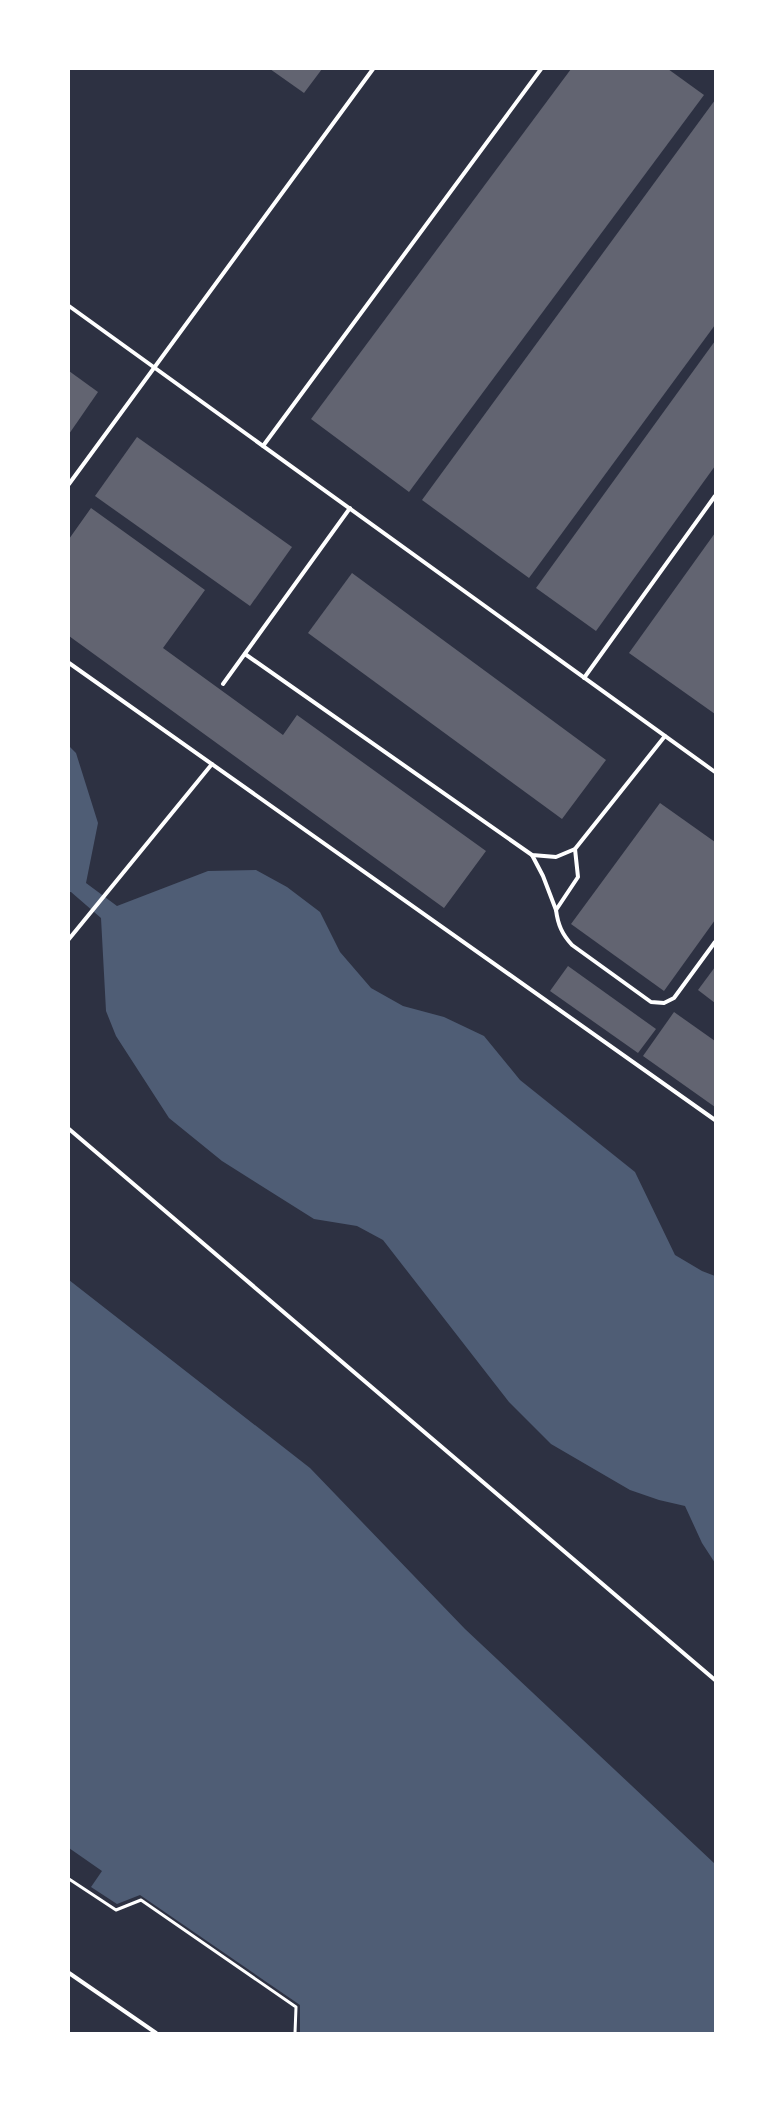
<svg xmlns="http://www.w3.org/2000/svg" width="784" height="2102" font-family="'PT Sans',sans-serif">
<style>
.water{fill:#4f5d75}
.building{fill:#626471}
.lines{fill:none;stroke-linecap:round;stroke-linejoin:round}
.path{stroke:#fff;stroke-width:3}
.service{stroke:#fff;stroke-width:4}
</style>
<rect width="100%" height="100%" fill="#2d3142"/>
<g class="water">
<path d="M 69,746 L 76,753 L 98,823 L 86,883 L 117,906 L 208,871 L 256,870 L 287,887 L 320,912 L 340,952 L 371,988 L 403,1006 L 444,1017 L 484,1036 L 520,1080 L 635,1172 L 675,1255 L 702,1271 L 715,1276 L 715,1563 L 702,1543 L 685,1506 L 659,1500 L 630,1490 L 551,1444 L 509,1402 L 383,1240 L 357,1226 L 314,1219 L 222,1161 L 169,1118 L 116,1036 L 106,1011 L 101,918 L 71,892 L 69,892 Z"/>
<path d="M 69,1280 L 310,1468 L 465,1629 L 715,1864 L 715,2033 L 300,2033 L 300,2005 L 140,1895 L 117,1904 L 91,1887 L 102,1871 L 69,1848 Z"/>
</g>
<g class="building">
<path d="M 270,69 L 322,69 L 304,93 Z"/>
<path d="M 571,69 L 668,69 L 704,95 L 409,492 L 311,419 Z"/>
<path d="M 715,100 L 715,325 L 529,578 L 422,500 Z"/>
<path d="M 715,341 L 715,466 L 596,631 L 536,588 Z"/>
<path d="M 69,371 L 98,392 L 69,434 Z"/>
<path d="M 137,437 L 292,547 L 250,606 L 95,496 Z"/>
<path d="M 91,508 L 205,590 L 163,648 L 283,735 L 297,715 L 486,851 L 444,908 L 69,636 L 69,539 Z"/>
<path d="M 715,533 L 715,714 L 629,653 Z"/>
<path d="M 352,573 L 606,760 L 562,819 L 308,633 Z"/>
<path d="M 660,803 L 715,842 L 715,920 L 664,991 L 571,924 Z"/>
<path d="M 568,966 L 656,1029 L 638,1053 L 550,991 Z"/>
<path d="M 715,967 L 715,1003 L 698,990 Z"/>
<path d="M 674,1012 L 715,1041 L 715,1107 L 643,1056 Z"/>
</g>
<g class="lines">
<path class="path" d="M 69,1879 L 116,1910 L 141,1900 L 296,2007 L 295,2033"/>
<g class="service">
<path d="M 69,306 L 715,772"/>
<path d="M 263,446 L 541,69"/>
<path d="M 69,484 L 373,69"/>
<path d="M 245,654 L 532,855 L 556,857 L 575,849 L 665,736"/>
<path d="M 69,663 L 715,1120"/>
<path d="M 584,678 L 715,496"/>
<path d="M 223,684 L 350,508"/>
<path d="M 532,855 L 543,876 L 556,910 L 578,877 L 575,849"/>
<path d="M 556,910 C 558,925 562,934 572,945 L 651,1002 L 664,1003 L 674,998 L 715,942"/>
<path d="M 69,939 L 212,764"/>
<path d="M 69,1129 L 715,1680"/>
<path d="M 69,1973 L 156,2033"/>
</g>
</g>
<rect width="784" height="2102" fill="none" stroke="#ffffff" stroke-width="140"/>
</svg>
